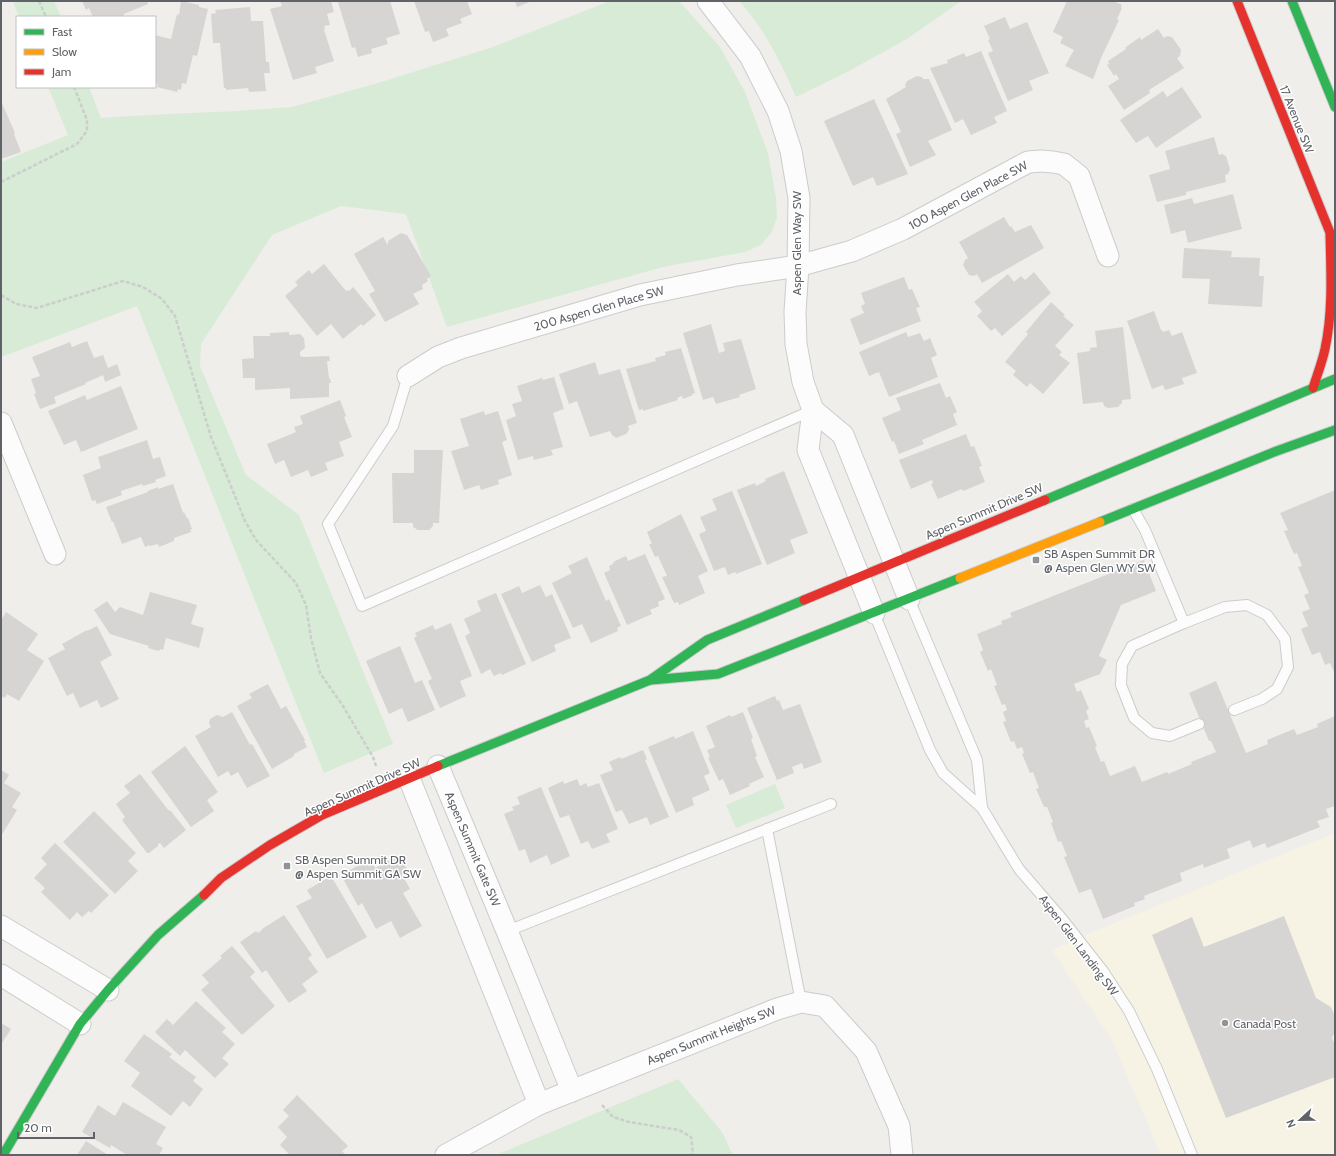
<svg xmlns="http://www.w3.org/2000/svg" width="1336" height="1156" font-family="Cabin,sans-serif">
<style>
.commercial{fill:#f7f3e4}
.green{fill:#d8ebd6}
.building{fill:#d6d5d3}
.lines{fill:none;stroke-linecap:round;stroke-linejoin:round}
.lane-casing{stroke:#cbcccc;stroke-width:12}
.street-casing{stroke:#cbcccc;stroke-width:23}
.fast-casing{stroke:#cacacb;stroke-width:11}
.slow-casing{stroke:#cacacb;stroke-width:11}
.jam-casing{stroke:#cacacb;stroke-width:11}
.path{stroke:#cacfcc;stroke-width:2.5;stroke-dasharray:4 2;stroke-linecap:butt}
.lane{stroke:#fdfcfc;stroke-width:10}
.street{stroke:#fdfcfc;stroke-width:21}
.fast{stroke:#30b455;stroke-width:9}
.slow{stroke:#ff9f0a;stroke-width:9}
.jam{stroke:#e5322d;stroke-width:9}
.poi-dot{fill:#919496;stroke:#fff;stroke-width:1.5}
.labels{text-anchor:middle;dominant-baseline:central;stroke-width:3;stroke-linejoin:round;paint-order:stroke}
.street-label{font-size:12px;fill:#5f6368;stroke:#fff}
.poi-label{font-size:12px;fill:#5f6368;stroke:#fff;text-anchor:start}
</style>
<rect width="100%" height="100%" fill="#efeeea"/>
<path class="commercial" d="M 1335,833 L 1335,1155 L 1161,1155 L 1112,1040 L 1052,950 L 1098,930 Z"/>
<g class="green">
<path d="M 13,1 L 54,1 L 61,17 L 19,17 Z"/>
<path d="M 610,1 L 679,1 L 720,47 L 745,92 L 768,153 L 776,198 L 777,217 L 772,232 L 761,245 L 745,252 L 663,267 L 447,327 L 406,214 L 341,206 L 272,235 L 201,344 L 200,366 L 246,475 L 299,515 L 393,744 L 324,773 L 137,306 L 1,357 L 1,162 L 68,135 L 48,87 L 89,87 L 101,118 L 148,115 L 236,111 L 292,107 L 378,83 L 493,47 Z"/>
<path d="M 739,1 L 961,1 L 907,39 L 847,72 L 796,97 C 781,63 765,29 739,1 Z"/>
<path d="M 775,784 L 785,808 L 736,828 L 726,805 Z"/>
<path d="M 678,1079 L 722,1132 L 733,1155 L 496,1155 Z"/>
</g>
<g class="building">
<path d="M 82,1 L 147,1 L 148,4 L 124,14 L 124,15 L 121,17 L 93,17 L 89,8 L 86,10 Z"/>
<path d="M 181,1 L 199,5 L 199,7 L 208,9 L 197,56 L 193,55 L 186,84 L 182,83 L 181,90 L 178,89 L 177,92 L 157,87 L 158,84 L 155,83 L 155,35 L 171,39 L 177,14 L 179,15 Z"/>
<path d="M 280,1 L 331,1 L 334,12 L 327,14 L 330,25 L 324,26 L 325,29 L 324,30 L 334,61 L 315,67 L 317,73 L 293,80 L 270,9 L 282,6 Z"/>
<path d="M 343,1 L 390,1 L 400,34 L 386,38 L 388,44 L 371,49 L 372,53 L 358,57 L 355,47 L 352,48 L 338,2 Z"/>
<path d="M 414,1 L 467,1 L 472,14 L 460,19 L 462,23 L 446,29 L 449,36 L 433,42 L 429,31 L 425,32 Z"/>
<path d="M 515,1 L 532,1 L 517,7 Z"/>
<path d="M 1067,1 L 1113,1 L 1122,5 L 1121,7 L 1122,8 L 1117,19 L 1119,20 L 1101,58 L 1093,79 L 1065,66 L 1074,50 L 1060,43 L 1063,37 L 1053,32 Z"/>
<path d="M 250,7 L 251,21 L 263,21 L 266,62 L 269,62 L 270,73 L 264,73 L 266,91 L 249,92 L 248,88 L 226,90 L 226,88 L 224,88 L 220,43 L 213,43 L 211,14 L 216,13 L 215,10 Z"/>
<path d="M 1005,17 L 1010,29 L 1027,22 L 1049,73 L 1029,81 L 1033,90 L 1008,101 L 988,53 L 993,51 L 988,40 L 990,39 L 984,26 Z"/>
<path d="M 1158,29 L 1164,38 L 1167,36 L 1172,37 L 1181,50 L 1180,56 L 1177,58 L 1184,68 L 1149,90 L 1150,93 L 1124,110 L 1108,86 L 1119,79 L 1116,74 L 1114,76 L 1107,65 L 1109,64 L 1108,61 L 1126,49 L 1125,48 L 1140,37 L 1141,40 Z"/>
<path d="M 981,51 L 1007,111 L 994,117 L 997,123 L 971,135 L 963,119 L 955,123 L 930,68 L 948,63 L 947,60 L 964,53 L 966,57 Z"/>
<path d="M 917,76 L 922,77 L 923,79 L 929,79 L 952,130 L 928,141 L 936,155 L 910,167 L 896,134 L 901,132 L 886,99 L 906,87 L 905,85 L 907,81 Z"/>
<path d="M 1182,87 L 1202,117 L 1156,148 L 1148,136 L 1136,143 L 1120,120 L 1163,91 L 1167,97 Z"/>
<path d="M 874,99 L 908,174 L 877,186 L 873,177 L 853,186 L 824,121 Z"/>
<path d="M 1,101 L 15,133 L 14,134 L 21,152 L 1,159 Z"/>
<path d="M 1214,137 L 1219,155 L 1222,154 L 1226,156 L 1230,169 L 1228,174 L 1225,175 L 1226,182 L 1186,192 L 1186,195 L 1157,202 L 1149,175 L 1170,169 L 1165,151 Z"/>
<path d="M 1233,194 L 1242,229 L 1188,243 L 1185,230 L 1171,234 L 1164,205 L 1192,198 L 1194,204 Z"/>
<path d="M 1004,217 L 1010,227 L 1011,226 L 1015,232 L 1031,225 L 1044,248 L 982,283 L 977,274 L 974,276 L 969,275 L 963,265 L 965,260 L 968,258 L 959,242 Z"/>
<path d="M 401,233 L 407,235 L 431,276 L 427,279 L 428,281 L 422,285 L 423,289 L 413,294 L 419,304 L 385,322 L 369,294 L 375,291 L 354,254 L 383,237 L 388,245 L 388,241 Z"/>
<path d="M 1184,248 L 1232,251 L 1231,257 L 1260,258 L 1259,276 L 1264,276 L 1262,307 L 1208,304 L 1210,279 L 1182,278 Z"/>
<path d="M 324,264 L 346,291 L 348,290 L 349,291 L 353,287 L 376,315 L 363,326 L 361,324 L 343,339 L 331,324 L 317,336 L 285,296 L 298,285 L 295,282 L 309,270 L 312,274 Z"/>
<path d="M 1034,272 L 1051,293 L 1002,336 L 995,328 L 991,331 L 977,316 L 982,311 L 974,302 L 1008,274 L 1014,282 L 1021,276 L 1025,280 Z"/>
<path d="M 904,277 L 909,290 L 912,289 L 920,307 L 916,308 L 921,321 L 860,345 L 850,319 L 864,313 L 861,306 L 865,304 L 861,293 Z"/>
<path d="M 1051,302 L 1065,315 L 1063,316 L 1074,325 L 1055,346 L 1062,352 L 1059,355 L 1070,363 L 1043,394 L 1030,383 L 1027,387 L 1013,375 L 1016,371 L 1005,362 L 1028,334 L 1026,332 Z"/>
<path d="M 1154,311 L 1161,330 L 1162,330 L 1163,332 L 1169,330 L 1172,336 L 1182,332 L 1197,373 L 1182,378 L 1184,384 L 1165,390 L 1163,385 L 1152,389 L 1127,321 Z"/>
<path d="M 711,324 L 719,353 L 725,351 L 723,343 L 741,339 L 756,389 L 739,395 L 740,397 L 716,404 L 713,397 L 703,400 L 683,333 Z"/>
<path d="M 1123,327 L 1131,399 L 1122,400 L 1122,403 L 1118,407 L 1108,408 L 1104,406 L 1103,402 L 1083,404 L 1077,353 L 1090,351 L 1090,348 L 1097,347 L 1095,331 Z"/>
<path d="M 289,332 L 289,335 L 300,334 L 304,338 L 305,348 L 300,352 L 300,356 L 304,357 L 329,356 L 330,361 L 327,361 L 329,379 L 330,378 L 331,383 L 329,383 L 329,397 L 290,399 L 290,388 L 255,390 L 255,378 L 243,378 L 242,359 L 254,358 L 253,336 L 270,336 L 270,333 Z"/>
<path d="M 906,332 L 908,337 L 920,333 L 924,341 L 930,338 L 937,355 L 931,358 L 938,377 L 889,397 L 879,372 L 869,376 L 859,352 Z"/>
<path d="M 87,341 L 94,358 L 103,355 L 108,368 L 117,364 L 121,375 L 105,382 L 103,375 L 101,376 L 85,383 L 86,384 L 54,397 L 56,403 L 40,409 L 34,394 L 36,393 L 31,379 L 40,376 L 32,357 L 70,342 L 72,347 Z"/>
<path d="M 681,348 L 695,393 L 692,394 L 693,395 L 683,399 L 682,396 L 677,398 L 678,400 L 643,411 L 643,409 L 639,410 L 626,369 L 656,361 L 655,358 L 666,355 L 665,352 Z"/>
<path d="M 595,362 L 599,375 L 620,369 L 637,423 L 628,426 L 629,430 L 626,434 L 616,438 L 612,435 L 610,431 L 590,437 L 577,401 L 569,404 L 559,374 Z"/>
<path d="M 554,377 L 564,409 L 553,413 L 563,447 L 551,450 L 553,455 L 534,460 L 533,456 L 518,460 L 506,420 L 516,416 L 512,404 L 522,401 L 517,386 L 542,378 L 543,380 Z"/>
<path d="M 940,383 L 946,398 L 950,396 L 957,412 L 953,414 L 957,425 L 922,440 L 924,444 L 899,454 L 894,441 L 892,442 L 882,418 L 901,410 L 896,398 Z"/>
<path d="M 121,386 L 138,429 L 81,452 L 76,440 L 64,445 L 48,411 L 85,395 L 87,400 Z"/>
<path d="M 340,400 L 346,416 L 344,417 L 352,437 L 339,442 L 344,456 L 325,463 L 328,470 L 311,477 L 308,470 L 291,477 L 284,460 L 275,464 L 267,444 L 296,432 L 294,427 L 303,424 L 300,416 Z"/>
<path d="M 484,411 L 485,415 L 498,411 L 507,440 L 502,442 L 512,475 L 498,480 L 499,484 L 481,490 L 479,485 L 464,490 L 451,451 L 469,446 L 460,419 Z"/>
<path d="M 966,434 L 971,447 L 974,446 L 982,466 L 979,467 L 985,482 L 963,491 L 962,489 L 938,499 L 931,484 L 933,483 L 932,480 L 911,489 L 899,460 Z"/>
<path d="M 147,440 L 153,459 L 160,457 L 166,476 L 155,480 L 156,482 L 143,486 L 142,484 L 121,491 L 122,495 L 97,504 L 95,500 L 92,501 L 83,475 L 101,468 L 98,457 Z"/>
<path d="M 414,450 L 443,450 L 439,523 L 433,523 L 433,526 L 429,530 L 418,530 L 413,527 L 413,523 L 393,523 L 392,473 L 414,473 Z"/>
<path d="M 784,471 L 808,533 L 790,540 L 795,553 L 767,565 L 737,490 L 755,483 L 756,486 L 766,481 L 765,479 Z"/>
<path d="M 173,484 L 183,513 L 184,512 L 187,518 L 188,518 L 192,529 L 190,530 L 191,532 L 174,538 L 174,541 L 159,547 L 158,544 L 150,546 L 149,545 L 145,547 L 141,537 L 122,544 L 113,521 L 112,522 L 106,507 L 148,492 L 148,491 L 158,487 L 158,489 Z"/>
<path d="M 1335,490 L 1335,674 L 1330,663 L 1325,665 L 1320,652 L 1312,655 L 1301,629 L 1308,626 L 1302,612 L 1310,609 L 1304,595 L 1309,593 L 1298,567 L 1302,566 L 1297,553 L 1294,554 L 1284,531 L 1288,530 L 1280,513 Z"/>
<path d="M 732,491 L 762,564 L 736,574 L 735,572 L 728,575 L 725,567 L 714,571 L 699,534 L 706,531 L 700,517 L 717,510 L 712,499 Z"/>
<path d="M 681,514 L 708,571 L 698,576 L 705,593 L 679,605 L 678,602 L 674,603 L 662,577 L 667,576 L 658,556 L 655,557 L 649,544 L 652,544 L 647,532 Z"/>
<path d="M 645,554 L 665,599 L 658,602 L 659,606 L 650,610 L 652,614 L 627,625 L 604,573 L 610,570 L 609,566 L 614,563 L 613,562 L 626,556 L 628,561 Z"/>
<path d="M 587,557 L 606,601 L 609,599 L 621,626 L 617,628 L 618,631 L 591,643 L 582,624 L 573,628 L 552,583 L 572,573 L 568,566 Z"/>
<path d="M 1144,560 L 1156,591 L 1121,605 L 1099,656 L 1107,660 L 1100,674 L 1074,684 L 1077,692 L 1081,690 L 1089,709 L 1086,711 L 1089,719 L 1084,721 L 1086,728 L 1089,727 L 1097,746 L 1095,747 L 1101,762 L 1104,761 L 1110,776 L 1135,766 L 1142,782 L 1167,772 L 1168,774 L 1192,764 L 1191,762 L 1216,752 L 1211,741 L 1209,741 L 1189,693 L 1216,681 L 1246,753 L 1268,744 L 1267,740 L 1294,729 L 1297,735 L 1318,727 L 1317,724 L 1335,716 L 1335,806 L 1326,809 L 1329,817 L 1317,821 L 1320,827 L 1267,848 L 1265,843 L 1253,848 L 1250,840 L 1227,849 L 1230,858 L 1204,868 L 1203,864 L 1180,873 L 1182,881 L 1144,896 L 1145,899 L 1134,903 L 1135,906 L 1103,919 L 1091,889 L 1079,893 L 1064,857 L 1067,856 L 1061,841 L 1058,842 L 1051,823 L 1053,822 L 1047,807 L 1044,807 L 1036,789 L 1039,788 L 1033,772 L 1030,773 L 1022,754 L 1024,753 L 1022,747 L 1017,749 L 1014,741 L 1011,742 L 1003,722 L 1006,721 L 1003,712 L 1007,710 L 1005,704 L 1002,705 L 994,686 L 997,685 L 991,669 L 988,671 L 980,652 L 983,650 L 977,634 L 1002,624 L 1001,621 L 1012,617 L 1010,613 Z"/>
<path d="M 540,585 L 546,597 L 552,594 L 571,638 L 554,645 L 556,651 L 532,662 L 501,594 L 519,586 L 522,593 Z"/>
<path d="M 150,592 L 197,605 L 191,624 L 204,628 L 199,648 L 166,638 L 163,650 L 160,649 L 159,651 L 148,648 L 149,646 L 110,634 L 94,610 L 107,601 L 115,612 L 120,607 L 143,615 Z"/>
<path d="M 496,593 L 526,664 L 502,675 L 501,673 L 494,676 L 490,669 L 481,674 L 465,636 L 470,633 L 464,619 L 481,611 L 477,601 Z"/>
<path d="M 6,612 L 38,634 L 27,650 L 44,661 L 19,701 L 7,694 L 5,698 L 1,696 L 1,620 Z"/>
<path d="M 451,623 L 472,676 L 460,681 L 466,696 L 440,708 L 428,681 L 432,679 L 414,638 L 417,636 L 415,633 L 433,625 L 435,630 Z"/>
<path d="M 97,626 L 112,655 L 100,662 L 119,699 L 101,708 L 97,700 L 80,708 L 73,693 L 67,696 L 48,658 L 65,649 L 62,644 L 87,630 L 87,631 Z"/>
<path d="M 400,646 L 415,683 L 422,680 L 435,710 L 408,722 L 402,708 L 389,714 L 366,661 Z"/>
<path d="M 268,684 L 281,709 L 286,706 L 305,740 L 304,741 L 307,747 L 294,754 L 294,756 L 272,769 L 237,706 L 252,698 L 249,694 Z"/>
<path d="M 775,696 L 777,701 L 779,700 L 783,710 L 800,704 L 822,762 L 804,769 L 802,763 L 792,767 L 794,773 L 777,780 L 747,708 Z"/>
<path d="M 232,712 L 250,745 L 252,744 L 270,776 L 247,788 L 238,772 L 231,776 L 228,771 L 218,777 L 195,736 L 211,727 L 209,724 L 210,719 L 217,715 L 223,717 Z"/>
<path d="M 743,712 L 753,738 L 751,739 L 757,756 L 755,757 L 764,777 L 749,784 L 750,786 L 730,795 L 723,779 L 719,781 L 708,758 L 710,757 L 707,750 L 715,747 L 706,726 L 730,715 L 731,717 Z"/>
<path d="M 693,731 L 710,773 L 704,776 L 710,790 L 692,798 L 694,805 L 676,813 L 648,747 L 674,736 L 675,739 Z"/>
<path d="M 185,746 L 218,792 L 207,800 L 214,811 L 191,827 L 151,772 Z"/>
<path d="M 643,750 L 647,759 L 645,760 L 669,817 L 650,825 L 647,817 L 629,824 L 622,810 L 616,812 L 600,775 L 613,770 L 609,762 L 620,757 L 621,759 Z"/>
<path d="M 1,770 L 9,775 L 4,783 L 21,793 L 12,807 L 17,810 L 1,836 Z"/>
<path d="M 140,774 L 169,811 L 170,810 L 186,830 L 164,848 L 160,843 L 158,844 L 158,846 L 149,853 L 147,853 L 122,820 L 125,817 L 116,804 L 130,793 L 124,786 Z"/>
<path d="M 577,779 L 580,786 L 586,783 L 588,787 L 599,783 L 618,829 L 606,834 L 610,842 L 592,849 L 588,841 L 581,844 L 569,815 L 560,818 L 548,788 L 563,781 L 564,784 Z"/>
<path d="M 541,787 L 570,856 L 551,865 L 547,855 L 530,863 L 525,849 L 519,851 L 504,814 L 514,810 L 512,807 L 520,804 L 517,797 Z"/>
<path d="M 94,811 L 136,853 L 128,861 L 138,871 L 115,894 L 63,842 Z"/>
<path d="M 55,843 L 109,895 L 91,913 L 89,911 L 82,917 L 77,912 L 70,920 L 41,892 L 45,888 L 34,878 L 47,864 L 41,858 Z"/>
<path d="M 399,855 L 411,876 L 405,880 L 410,889 L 403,893 L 422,926 L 400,938 L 391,921 L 376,929 L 362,903 L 358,906 L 341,875 L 370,859 L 375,868 Z"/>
<path d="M 331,876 L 367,937 L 327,959 L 296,906 L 312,898 L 307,890 Z"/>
<path d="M 284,915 L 312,955 L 308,958 L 318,972 L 302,984 L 307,991 L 289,1003 L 266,970 L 262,973 L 240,942 L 256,931 L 258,933 L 262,930 L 262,929 Z"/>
<path d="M 1284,916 L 1316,998 L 1331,1007 L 1335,1016 L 1335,1032 L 1332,1038 L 1335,1045 L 1335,1077 L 1226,1118 L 1152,935 L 1192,917 L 1204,947 Z"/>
<path d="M 232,946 L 255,972 L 250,977 L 275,1006 L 242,1035 L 201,990 L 209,983 L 202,975 L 222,958 L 220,956 Z"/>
<path d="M 196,1001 L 226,1028 L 222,1032 L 235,1044 L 222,1058 L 229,1064 L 215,1078 L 185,1050 L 180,1056 L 155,1032 L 167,1019 L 173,1025 Z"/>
<path d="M 1,1023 L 11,1029 L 2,1043 L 1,1042 Z"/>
<path d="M 144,1034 L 172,1054 L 169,1057 L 196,1077 L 193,1081 L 203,1089 L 190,1107 L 183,1101 L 171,1116 L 131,1086 L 140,1073 L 124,1061 Z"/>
<path d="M 297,1095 L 348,1146 L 342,1151 L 346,1155 L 290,1155 L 280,1145 L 287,1137 L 278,1127 L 289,1116 L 283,1110 Z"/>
<path d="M 123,1102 L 166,1127 L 156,1144 L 163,1148 L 159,1155 L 127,1155 L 111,1145 L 110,1148 L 82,1132 L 98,1105 L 115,1116 Z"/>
<path d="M 86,1141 L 108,1155 L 77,1155 Z"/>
</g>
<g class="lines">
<defs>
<g id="lane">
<path d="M 408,376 L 393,426 L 328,524 L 362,606 L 813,410"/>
<path d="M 1133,509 L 1145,530 L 1184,623 L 1225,607 L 1247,605 L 1267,615 L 1285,639 L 1288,667 L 1277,689 L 1262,699 L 1234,710"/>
<path d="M 909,599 L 977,760 L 982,808"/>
<path d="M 874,613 L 930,750 L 943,773 L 982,808 L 1019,869 L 1063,920 L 1103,971 L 1129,1011 L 1157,1069 L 1192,1155"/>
<path d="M 1184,623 L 1132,646 L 1122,664 L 1121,685 L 1134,718 L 1152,733 L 1170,736 L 1199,724"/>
<path d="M 767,829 L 801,1002"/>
<path d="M 507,931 L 831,804"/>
</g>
<g id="street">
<path d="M 708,1 L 750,56 L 778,111 L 791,151 L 799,198 L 798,266 L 795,312 L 796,344 L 803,382 L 813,410 L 808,450 L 874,613"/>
<path d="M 408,376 L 438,357 L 461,348 L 640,295 L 737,275 L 798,266 L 852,251 L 903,229 L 1028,162 L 1041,161 L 1053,162 L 1064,164 L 1079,176 L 1108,256"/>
<path d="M 813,410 L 843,435 L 909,599"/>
<path d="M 1,423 L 55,554"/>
<path d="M 438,766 L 507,931 L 572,1091"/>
<path d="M 409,778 L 539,1104"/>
<path d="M 1,926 L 108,990"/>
<path d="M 1,975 L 80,1024"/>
<path d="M 446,1155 L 539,1104 L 777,1009 L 801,1002 L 825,1006 L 866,1051 L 899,1126 L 902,1155"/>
</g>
<g id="fast">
<path d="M 1292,1 L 1335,107"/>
<path d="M 1045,500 L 1335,379"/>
<path d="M 1100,522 L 1274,452 L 1335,430"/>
<path d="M 651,680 L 718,674 L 960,578"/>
<path d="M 438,766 L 650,680 L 707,640 L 804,600"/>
<path d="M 3,1155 L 80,1024 L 108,990 L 158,935 L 204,895"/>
</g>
<path id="slow" d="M 960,578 L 1100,522"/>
<g id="jam">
<path d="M 1237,1 L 1335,245"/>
<path d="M 1313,388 C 1317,375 1322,363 1325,349 C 1333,312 1331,273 1330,235"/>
<path d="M 804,600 L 1045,500"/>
<path d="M 204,895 L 221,878 L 270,845 L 322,815 L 438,766"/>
</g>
</defs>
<use href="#lane" class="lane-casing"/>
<use href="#street" class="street-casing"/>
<use href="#fast" class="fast-casing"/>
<use href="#slow" class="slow-casing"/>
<use href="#jam" class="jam-casing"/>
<g class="path">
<path d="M 39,1 L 46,17"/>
<path d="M 1,182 L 77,144 L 87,131 L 87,120 L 74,87"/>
<path d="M 1,295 L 16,304 L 37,308 L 123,281 L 143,287 L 162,299 L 175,316 L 211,437 L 245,521 L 256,540 L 296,583 L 306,605 L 311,638 L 320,673 L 343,706 L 373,757 L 376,766"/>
<path d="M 602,1105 L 613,1117 L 629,1122 L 679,1130 L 691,1137 L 693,1153 L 692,1155"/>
</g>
<use href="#lane" class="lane"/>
<use href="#street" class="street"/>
<use href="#fast" class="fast"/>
<use href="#slow" class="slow"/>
<use href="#jam" class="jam"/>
</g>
<g class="poi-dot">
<rect x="1032" y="556" width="8" height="8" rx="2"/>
<rect x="283" y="862" width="8" height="8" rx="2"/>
<circle cx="1225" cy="1023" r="4"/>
</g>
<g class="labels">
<g class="street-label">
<text transform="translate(1297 119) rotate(68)">17 Avenue SW</text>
<text transform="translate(968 195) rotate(-28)">100 Aspen Glen Place SW</text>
<text transform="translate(796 243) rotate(-90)">Aspen Glen Way SW</text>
<text transform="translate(599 308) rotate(-16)">200 Aspen Glen Place SW</text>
<text transform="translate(984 511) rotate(-23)">Aspen Summit Drive SW</text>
<text transform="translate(362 787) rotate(-24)">Aspen Summit Drive SW</text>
<text transform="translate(473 849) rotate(67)">Aspen Summit Gate SW</text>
<text transform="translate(1079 945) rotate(53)">Aspen Glen Landing SW</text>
<text transform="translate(711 1035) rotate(-22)">Aspen Summit Heights SW</text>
</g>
<g class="poi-label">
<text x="1044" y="553">SB Aspen Summit DR<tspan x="1044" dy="14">@ Aspen Glen WY SW</tspan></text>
<text x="295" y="859">SB Aspen Summit DR<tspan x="295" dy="14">@ Aspen Summit GA SW</tspan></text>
<text x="1233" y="1023">Canada Post</text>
</g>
</g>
<rect width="1336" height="1156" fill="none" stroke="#5f6368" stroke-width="4"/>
<rect x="16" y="16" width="140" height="72" fill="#ffffff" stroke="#bfc1c3"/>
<rect x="24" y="29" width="20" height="6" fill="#30b455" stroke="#bfc1c3"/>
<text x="52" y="36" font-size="12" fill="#5f6368">Fast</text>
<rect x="24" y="49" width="20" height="6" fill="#ff9f0a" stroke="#bfc1c3"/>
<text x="52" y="56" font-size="12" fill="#5f6368">Slow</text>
<rect x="24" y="69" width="20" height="6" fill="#e5322d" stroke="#bfc1c3"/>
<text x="52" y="76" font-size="12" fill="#5f6368">Jam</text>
<g transform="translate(1300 1120) rotate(248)" stroke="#ffffff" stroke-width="3" paint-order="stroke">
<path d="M0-3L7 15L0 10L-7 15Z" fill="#5f6368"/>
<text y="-6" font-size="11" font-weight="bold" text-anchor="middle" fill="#5f6368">N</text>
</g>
<path d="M18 1132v6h76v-6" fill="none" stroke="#5f6368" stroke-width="2"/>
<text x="24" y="1132" font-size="12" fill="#5f6368" stroke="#ffffff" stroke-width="3" paint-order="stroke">20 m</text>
</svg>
